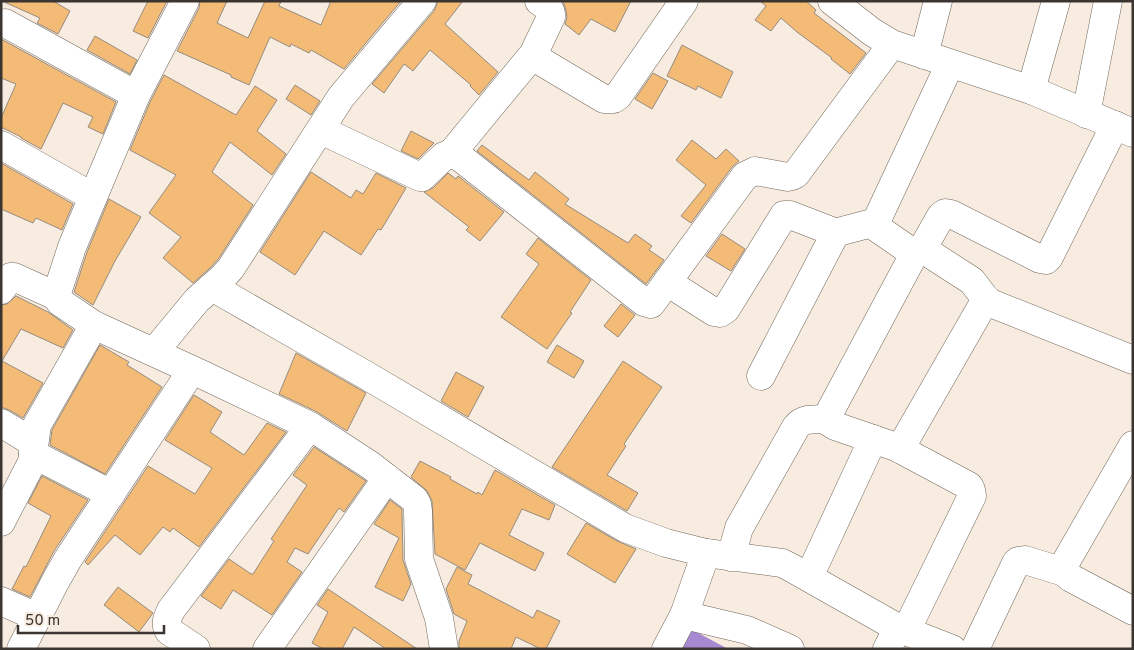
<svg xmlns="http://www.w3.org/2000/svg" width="1134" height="650" font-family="Overpass,sans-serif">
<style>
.water{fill:#a789d1}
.building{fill:#f4bb77;stroke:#958b7f}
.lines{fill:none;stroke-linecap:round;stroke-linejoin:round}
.minor-casing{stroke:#70665b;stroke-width:29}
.minor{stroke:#fff;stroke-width:28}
</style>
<rect width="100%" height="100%" fill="#f7ecdf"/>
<path class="water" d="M 691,629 L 728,649 L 681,649 Z"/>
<g class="building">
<path d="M 2,1 L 53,1 L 70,11 L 58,34 L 37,23 L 40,18 Z"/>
<path d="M 148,1 L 167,1 L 148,38 L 133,31 Z"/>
<path d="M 200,1 L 227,1 L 217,23 L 248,38 L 265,1 L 281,1 L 279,6 L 321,25 L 331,1 L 401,1 L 344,69 L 311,50 L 309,53 L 291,44 L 290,47 L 270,37 L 249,85 L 231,77 L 231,75 L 177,51 L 199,8 Z"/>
<path d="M 437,1 L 463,1 L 445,24 L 498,72 L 479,95 L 470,86 L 471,85 L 430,50 L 413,71 L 404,64 L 384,93 L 372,84 L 434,11 L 437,4 Z"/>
<path d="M 563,1 L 631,1 L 615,32 L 591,19 L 579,35 L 565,24 L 567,17 L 566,11 Z"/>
<path d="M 760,1 L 806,1 L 816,10 L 814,13 L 866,53 L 850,74 L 831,59 L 832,58 L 797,32 L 781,18 L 771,31 L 755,20 L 766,6 Z"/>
<path d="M 95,36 L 137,60 L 130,74 L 87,50 Z"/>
<path d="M 1,39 L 116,102 L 103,134 L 88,127 L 93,117 L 63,103 L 41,149 L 21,138 L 21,137 L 1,127 L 1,118 L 16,84 L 1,78 Z"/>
<path d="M 682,45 L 733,72 L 721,98 L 698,86 L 696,90 L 667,76 Z"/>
<path d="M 653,73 L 668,81 L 652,109 L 635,99 Z"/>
<path d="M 164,75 L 236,115 L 255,86 L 277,100 L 257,131 L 286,154 L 272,175 L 230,142 L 212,172 L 253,205 L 219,258 L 211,267 L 193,283 L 163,258 L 181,237 L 149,213 L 176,175 L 130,150 L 150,102 Z"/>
<path d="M 295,85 L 320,101 L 311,115 L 286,99 Z"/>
<path d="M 411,131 L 434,143 L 418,159 L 401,151 Z"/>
<path d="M 692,140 L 716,159 L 726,149 L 739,161 L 732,167 L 691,223 L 681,216 L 706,185 L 676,160 Z"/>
<path d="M 482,145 L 529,180 L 535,172 L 569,199 L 565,204 L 628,243 L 635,234 L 652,246 L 649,250 L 664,260 L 646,284 L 477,151 Z"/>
<path d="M 1,163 L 73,204 L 62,230 L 36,218 L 33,223 L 1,209 Z"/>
<path d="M 311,172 L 351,198 L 356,190 L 363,194 L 376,173 L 406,188 L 381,230 L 378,229 L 361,255 L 324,231 L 295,275 L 260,252 Z"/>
<path d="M 448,173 L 456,179 L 458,176 L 504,212 L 480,241 L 466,230 L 469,227 L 424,192 L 433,188 Z"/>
<path d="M 109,199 L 141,217 L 115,261 L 93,305 L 74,292 L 87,252 Z"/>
<path d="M 722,234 L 745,249 L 731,271 L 706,256 Z"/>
<path d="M 538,238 L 591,280 L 570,312 L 572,313 L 547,349 L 501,317 L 539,264 L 526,254 Z"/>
<path d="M 16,296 L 48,312 L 73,330 L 63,348 L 21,329 L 2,361 L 43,383 L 23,418 L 9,410 L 1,407 L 1,305 L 7,304 Z"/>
<path d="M 621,304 L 635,315 L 618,337 L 604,326 Z"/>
<path d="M 100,345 L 129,362 L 127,365 L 162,387 L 105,474 L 50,445 L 52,430 Z"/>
<path d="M 557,345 L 584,361 L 574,378 L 547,362 Z"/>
<path d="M 296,353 L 366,393 L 347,431 L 317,412 L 279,394 Z"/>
<path d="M 623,361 L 662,387 L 624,444 L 626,446 L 607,475 L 638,493 L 627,511 L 552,467 Z"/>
<path d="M 456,372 L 484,387 L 468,417 L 441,401 Z"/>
<path d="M 194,395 L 222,412 L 210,432 L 244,455 L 267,423 L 286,432 L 199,547 L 173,528 L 170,532 L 163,527 L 140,555 L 115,535 L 88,565 L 85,562 L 148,466 L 195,494 L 212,468 L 165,440 Z"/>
<path d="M 314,447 L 366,481 L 344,512 L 339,508 L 308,554 L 295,548 L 287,562 L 302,572 L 272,615 L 233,590 L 221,609 L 201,596 L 229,559 L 251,574 L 253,574 L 274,541 L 271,539 L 307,485 L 293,475 Z"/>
<path d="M 420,461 L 451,477 L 450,479 L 477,494 L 478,492 L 482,495 L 495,470 L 555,505 L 549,520 L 522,509 L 509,535 L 544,553 L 535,571 L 480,543 L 465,570 L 435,554 L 432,501 L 427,491 L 411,477 Z"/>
<path d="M 42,476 L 88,500 L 54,551 L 30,597 L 12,589 L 24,566 L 26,567 L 51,516 L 28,503 Z"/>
<path d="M 390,500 L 402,509 L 402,512 L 403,560 L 411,584 L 403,601 L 375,587 L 399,538 L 374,524 Z"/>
<path d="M 586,523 L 617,541 L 636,549 L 615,583 L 567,554 Z"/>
<path d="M 457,567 L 472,575 L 468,584 L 533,618 L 537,610 L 560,621 L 546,649 L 541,649 L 516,637 L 511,649 L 459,649 L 459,641 L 467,621 L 454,614 L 446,589 Z"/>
<path d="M 118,587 L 153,613 L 139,632 L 104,605 Z"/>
<path d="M 328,589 L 417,649 L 386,649 L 354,627 L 342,649 L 323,649 L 312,643 L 328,612 L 317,605 Z"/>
</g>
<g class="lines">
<defs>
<g id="minor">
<path d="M 185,1 L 136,95 L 72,247 L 56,296 L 60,302 L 94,325 L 201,374 L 310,426 L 370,465 L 414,499 L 417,504 L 418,511 L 419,559 L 439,618 L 444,649"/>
<path d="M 832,1 L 872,32 L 892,44 L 1031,90 L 1133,133"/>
<path d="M 5,23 L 136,95"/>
<path d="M 924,55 L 938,1"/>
<path d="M 532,57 L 551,17 C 552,9 546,6 539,1"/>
<path d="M 1031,90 L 1056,1"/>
<path d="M 1086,114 L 1108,1"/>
<path d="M 1115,125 L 1049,257 L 1046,260 L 1040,259 L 951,214 L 945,213 L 941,216 L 924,246 L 924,250 L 972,281 L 988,302 L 1133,360"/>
<path d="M 321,130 L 420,177 L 422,177 L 444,156 C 450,153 455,155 461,158 L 644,302 L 651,304 L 745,176 L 755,171 L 788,177 L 792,176 L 796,174 L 892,44"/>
<path d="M 1,145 L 93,197"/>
<path d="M 451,154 L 530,58 L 532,57 L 537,59 L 604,99 L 614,99 L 618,96 L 684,1"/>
<path d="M 667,282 L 714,312 L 720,313 L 726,309 L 784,215 L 790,215 L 834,232 L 838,232 L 876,222"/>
<path d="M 212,287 L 364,374 L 625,528 L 666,543 L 706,553 L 782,563 L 790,567 L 898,628 L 952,649"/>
<path d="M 1,290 L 11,277 L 14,277 L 56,296"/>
<path d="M 154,352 L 197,300 L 222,278 L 231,268 L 341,97 L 422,1"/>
<path d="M 761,376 L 836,232"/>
<path d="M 1,423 L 34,443"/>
<path d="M 1133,445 L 1064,565 L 1063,569 L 1064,572 L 1071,578 L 1133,611"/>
<path d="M 900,449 L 986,299"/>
<path d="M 33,454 L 111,494"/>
<path d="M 1,522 L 29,468 L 32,462 L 37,425 L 94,325"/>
<path d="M 731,557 L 739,528 L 796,427 C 804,417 814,420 827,419"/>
<path d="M 809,577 L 873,439"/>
<path d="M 1,601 L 37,617"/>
<path d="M 684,615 L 706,553"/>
<path d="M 906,631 L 972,496 L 971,490 L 969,486 L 896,447 L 835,426 L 827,421 L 827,417 L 912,258 L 912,253 L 909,250 L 877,228 L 875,224 L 950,64"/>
<path d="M 21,649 L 55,582 L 68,559 L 192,370"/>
<path d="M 196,649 L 169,631 C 164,623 168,617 171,610 L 310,426"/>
<path d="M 267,649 L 387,478"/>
<path d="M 666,649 L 684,615 L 747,630 L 790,649"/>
<path d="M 887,649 L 898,628"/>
<path d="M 975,649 L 1016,563 L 1018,561 L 1025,560 L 1064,572"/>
</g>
</defs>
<use href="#minor" class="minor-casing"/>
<use href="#minor" class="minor"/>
</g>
<rect width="1134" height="650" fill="none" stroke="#3a3530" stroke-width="5"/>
<path d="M18 625v8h146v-8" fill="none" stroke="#3a3530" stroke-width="2.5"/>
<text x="25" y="625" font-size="15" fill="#3a3530" stroke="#f7ecdf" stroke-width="4" paint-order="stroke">50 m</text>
</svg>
